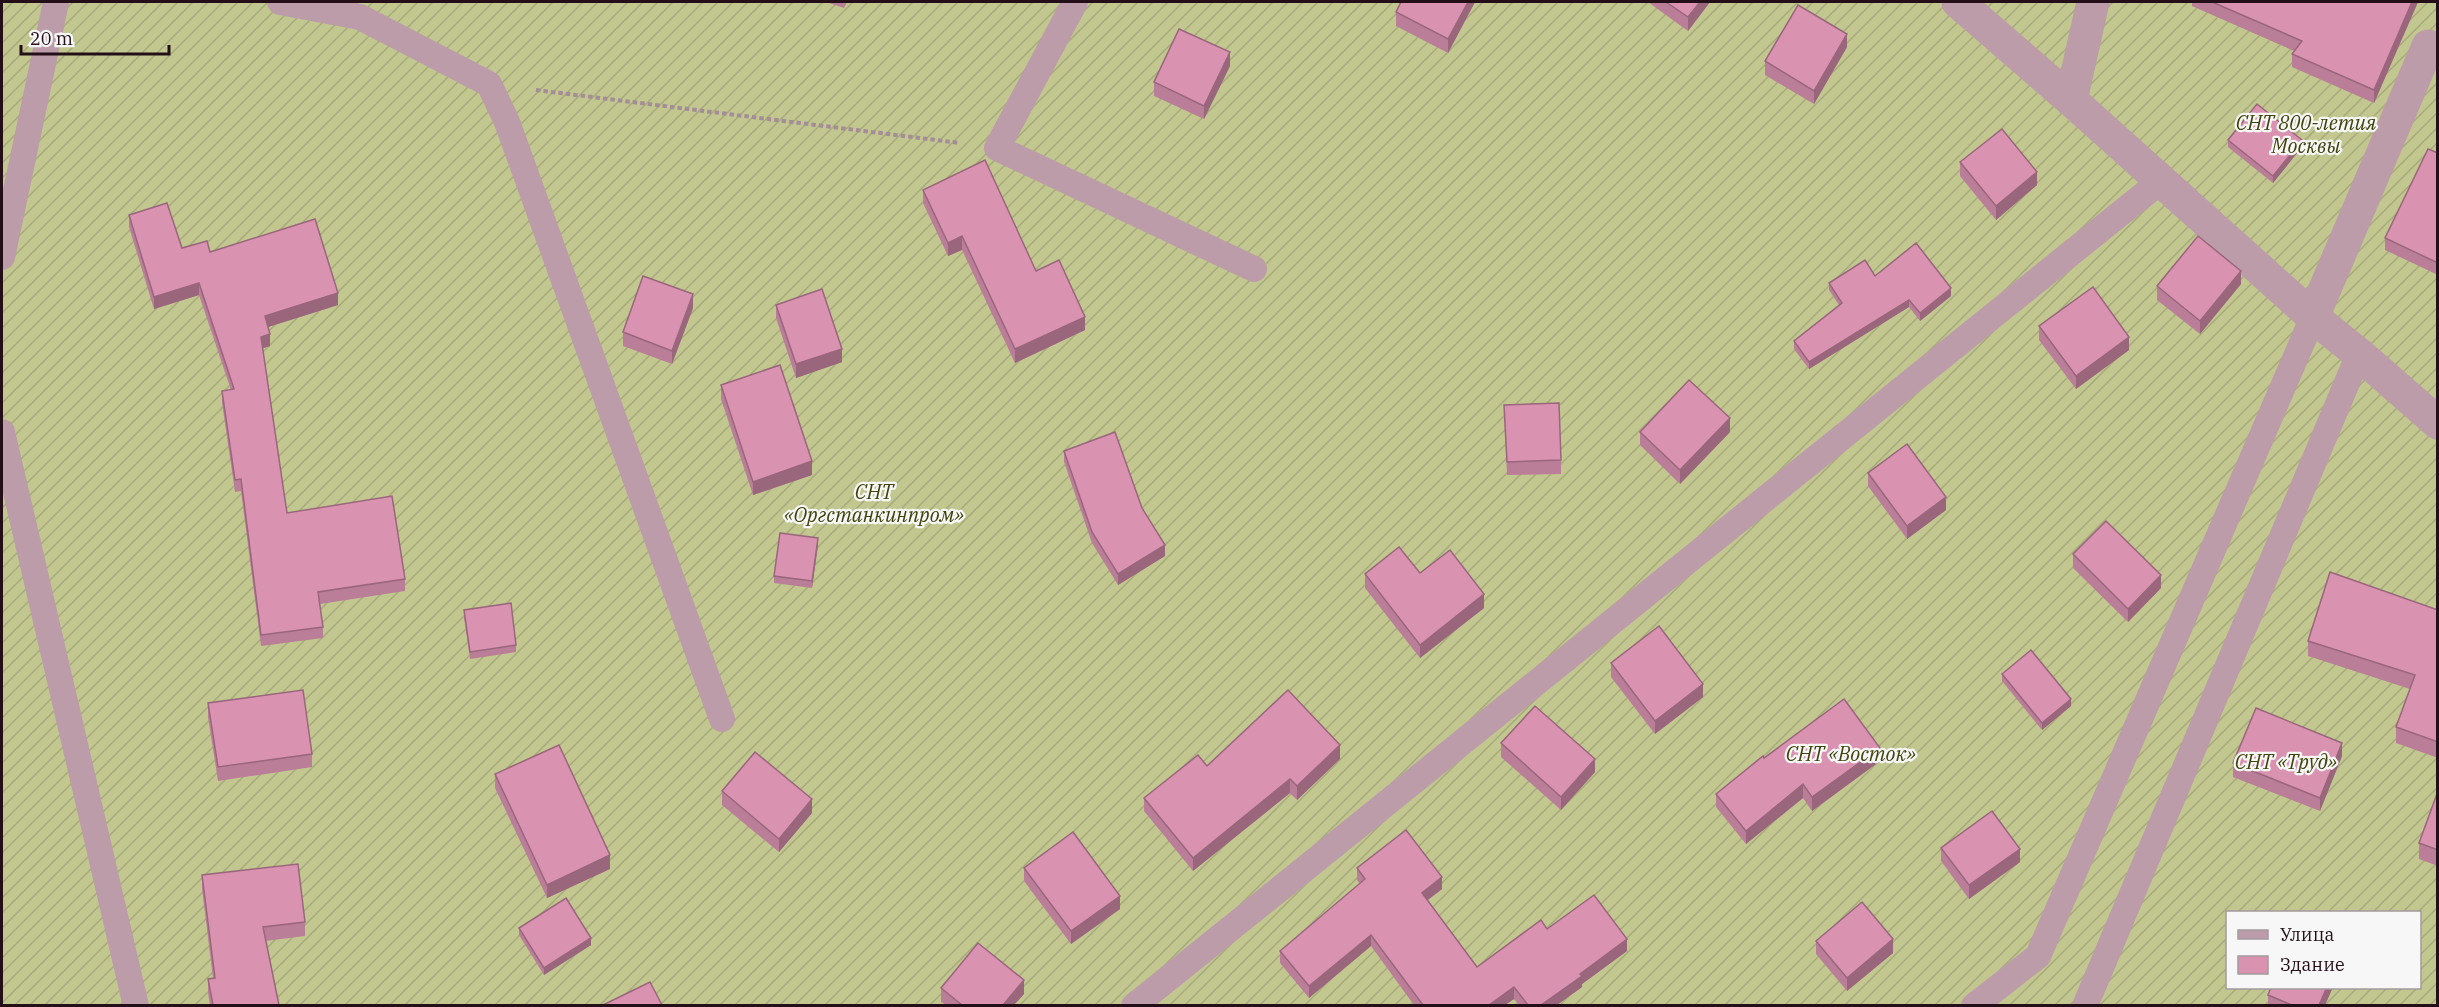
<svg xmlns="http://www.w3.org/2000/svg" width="2439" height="1007" font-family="'IBM Plex Serif',serif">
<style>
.garden{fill:url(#garden-furrows);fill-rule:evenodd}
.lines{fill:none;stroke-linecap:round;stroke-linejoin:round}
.path{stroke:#a58d97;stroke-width:4;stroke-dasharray:4.5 3;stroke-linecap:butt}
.service{stroke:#bd9ca9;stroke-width:26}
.minor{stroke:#bd9ca9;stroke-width:33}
.wall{fill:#bb7e98}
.shaded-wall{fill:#99667c}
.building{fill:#da92b1;stroke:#99667c;stroke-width:1.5}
.labels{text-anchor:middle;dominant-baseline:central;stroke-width:4.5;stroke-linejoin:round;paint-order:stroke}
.park-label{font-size:20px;font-style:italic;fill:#40430b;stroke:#f7f7f7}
</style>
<defs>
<pattern id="garden-furrows" width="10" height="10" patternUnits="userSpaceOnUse" patternTransform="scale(1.5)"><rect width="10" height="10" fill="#c1c78f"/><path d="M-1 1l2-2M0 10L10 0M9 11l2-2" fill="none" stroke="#a6aa7b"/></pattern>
</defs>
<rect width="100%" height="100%" fill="#fce2ec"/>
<path class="garden" d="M 2,2 L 2437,2 L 2437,1005 L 2,1006 ZM 2228,912 L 2420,912 L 2420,988 L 2228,988 Z"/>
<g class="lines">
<path class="path" d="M 536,90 L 960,143"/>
<g class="service">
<path d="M 280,2 L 360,17 L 489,84 L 507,122 L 722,719"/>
<path d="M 1075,2 L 997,148 L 1254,269"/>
<path d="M 2,257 L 56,2"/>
<path d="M 2,432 L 136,1006"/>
<path d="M 1134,1006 L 2162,180"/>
<path d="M 1974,1006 L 2038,956 L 2313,317"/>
<path d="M 2085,1006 L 2359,354"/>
</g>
<g class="minor">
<path d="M 1958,2 L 2071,100"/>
<path d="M 2093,2 L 2071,100 L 2313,317 L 2359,354 L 2438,423"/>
<path d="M 2313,317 L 2428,46"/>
</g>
</g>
<g class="wall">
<path d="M 826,2 L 847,2 L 844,8 Z"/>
<path d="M 1475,2 L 1448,53 L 1396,26 L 1396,12 Z"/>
<path d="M 1648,2 L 1710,2 L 1688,31 Z"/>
<path d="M 2192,2 L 2418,2 L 2374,103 L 2292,67 L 2292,54 L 2294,51 L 2192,6 Z"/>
<path d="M 1847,47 L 1814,104 L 1765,75 L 1765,61 Z"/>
<path d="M 1230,66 L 1204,119 L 1154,96 L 1154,82 Z"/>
<path d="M 2228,140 L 2302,147 L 2273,183 L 2228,147 Z"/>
<path d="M 2438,153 L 2438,275 L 2385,250 L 2385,238 Z"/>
<path d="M 1960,162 L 2037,185 L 1996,220 L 1960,176 Z"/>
<path d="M 923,190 L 1036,271 L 1085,330 L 1015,363 L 962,250 L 948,256 L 923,203 Z"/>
<path d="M 129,215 L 182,248 L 210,252 L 338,305 L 268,327 L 270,346 L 262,348 L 287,513 L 405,579 L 405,591 L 320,604 L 323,627 L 323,638 L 261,646 L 241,491 L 235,492 L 222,403 L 222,391 L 231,390 L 199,295 L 154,309 L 129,227 Z"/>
<path d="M 1875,276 L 1951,296 L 1920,321 L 1909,307 L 1809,369 L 1794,349 L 1794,341 L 1839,305 L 1829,290 L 1829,283 Z"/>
<path d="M 2241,284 L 2200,334 L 2157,300 L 2157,286 Z"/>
<path d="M 776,305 L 842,362 L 796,378 L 776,318 Z"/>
<path d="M 693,308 L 672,364 L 623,346 L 623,332 Z"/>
<path d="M 2039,326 L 2129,350 L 2076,389 L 2039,340 Z"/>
<path d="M 721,385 L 812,475 L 753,495 L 721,399 Z"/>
<path d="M 1504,405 L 1561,460 L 1561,474 L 1507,475 Z"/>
<path d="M 1640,432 L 1730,432 L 1680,484 L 1640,445 Z"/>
<path d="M 1064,451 L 1142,508 L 1165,556 L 1118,585 L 1092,543 L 1064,462 Z"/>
<path d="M 1868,473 L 1946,510 L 1907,539 L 1868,486 Z"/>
<path d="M 818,545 L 812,588 L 774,583 L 774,576 Z"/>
<path d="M 2073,554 L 2161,588 L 2128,622 L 2073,568 Z"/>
<path d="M 1420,573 L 1484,608 L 1420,658 L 1365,588 L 1365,574 Z"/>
<path d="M 464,610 L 516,645 L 516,652 L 470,659 L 464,617 Z"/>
<path d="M 2438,610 L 2438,758 L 2396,743 L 2396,727 L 2410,689 L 2308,656 L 2308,641 Z"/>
<path d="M 1611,663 L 1703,697 L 1655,734 L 1611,677 Z"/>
<path d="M 2002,674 L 2071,706 L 2042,730 L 2002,681 Z"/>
<path d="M 208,703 L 312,754 L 312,767 L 218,781 L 208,717 Z"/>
<path d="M 1501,743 L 1595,772 L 1561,810 L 1501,757 Z"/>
<path d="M 2342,756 L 2320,811 L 2233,777 L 2233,763 Z"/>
<path d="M 1764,758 L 1880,761 L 1812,811 L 1803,798 L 1746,844 L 1716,807 L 1716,794 Z"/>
<path d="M 1340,759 L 1297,800 L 1290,793 L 1193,871 L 1144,811 L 1144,798 Z"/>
<path d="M 495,774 L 610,869 L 547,898 L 495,788 Z"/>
<path d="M 722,791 L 812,813 L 779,852 L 722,805 Z"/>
<path d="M 2438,791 L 2438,866 L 2419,859 L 2419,843 Z"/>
<path d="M 1941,848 L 2020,862 L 1969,899 L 1941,861 Z"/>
<path d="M 1024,868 L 1120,909 L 1071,944 L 1024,881 Z"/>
<path d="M 1357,868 L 1442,889 L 1428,900 L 1477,967 L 1547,929 L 1627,951 L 1582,984 L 1582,987 L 1557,1005 L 1519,1005 L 1514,999 L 1505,1005 L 1414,1005 L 1371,946 L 1309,998 L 1280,963 L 1280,951 L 1360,884 L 1357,880 Z"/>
<path d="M 202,875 L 305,922 L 305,936 L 265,941 L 279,1005 L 210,1005 L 208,993 L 208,979 L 213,978 L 202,889 Z"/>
<path d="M 519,928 L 591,945 L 544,975 L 519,935 Z"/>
<path d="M 1816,941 L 1893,953 L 1847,991 L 1816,954 Z"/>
<path d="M 2333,987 L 2325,1005 L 2268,1005 L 2268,995 Z"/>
<path d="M 941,988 L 1024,994 L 1014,1005 L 946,1005 L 941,1002 Z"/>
</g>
<g class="shaded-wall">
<path d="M 1468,2 L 1475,2 L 1448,53 L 1448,39 Z"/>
<path d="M 1700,2 L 1710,2 L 1688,31 L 1688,17 Z"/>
<path d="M 2412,2 L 2418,2 L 2374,103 L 2374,90 Z"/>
<path d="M 1847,34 L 1847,47 L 1814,104 L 1814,91 Z"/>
<path d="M 1230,52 L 1230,66 L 1204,119 L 1204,106 Z"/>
<path d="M 2302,140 L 2302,147 L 2273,183 L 2273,176 Z"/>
<path d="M 2037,172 L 2037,185 L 1996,220 L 1996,206 Z"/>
<path d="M 962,236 L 962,250 L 948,256 L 948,243 Z"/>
<path d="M 2241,271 L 2241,284 L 2200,334 L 2200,321 Z"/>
<path d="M 199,283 L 199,295 L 154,309 L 154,297 Z"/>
<path d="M 1951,288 L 1951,296 L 1920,321 L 1920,313 Z"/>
<path d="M 338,293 L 338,305 L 265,328 L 265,316 Z"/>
<path d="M 693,294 L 693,308 L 672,364 L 672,351 Z"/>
<path d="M 1909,300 L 1909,307 L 1809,369 L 1809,362 Z"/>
<path d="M 1085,317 L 1085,330 L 1015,363 L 1015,349 Z"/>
<path d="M 270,334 L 270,346 L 261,349 L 261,337 Z"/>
<path d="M 2129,337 L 2129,350 L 2076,389 L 2076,376 Z"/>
<path d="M 842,349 L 842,362 L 796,378 L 796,364 Z"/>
<path d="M 1730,418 L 1730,432 L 1680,484 L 1680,470 Z"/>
<path d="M 812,461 L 812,475 L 753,495 L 753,482 Z"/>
<path d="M 1946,497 L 1946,510 L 1907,539 L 1907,526 Z"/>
<path d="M 818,538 L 818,545 L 812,588 L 812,581 Z"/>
<path d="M 1165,545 L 1165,556 L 1118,585 L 1118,574 Z"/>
<path d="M 2161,575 L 2161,588 L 2128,622 L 2128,609 Z"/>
<path d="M 1484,594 L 1484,608 L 1420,658 L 1420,645 Z"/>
<path d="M 1703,684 L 1703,697 L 1655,734 L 1655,721 Z"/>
<path d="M 2071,699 L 2071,706 L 2042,730 L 2042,723 Z"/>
<path d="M 2342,743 L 2342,756 L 2320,811 L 2320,798 Z"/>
<path d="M 1340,745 L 1340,759 L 1297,800 L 1297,786 Z"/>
<path d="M 1880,748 L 1880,761 L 1812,811 L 1812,797 Z"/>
<path d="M 1595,759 L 1595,772 L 1561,810 L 1561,797 Z"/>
<path d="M 1290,779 L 1290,793 L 1193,871 L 1193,858 Z"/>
<path d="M 1803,784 L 1803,798 L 1746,844 L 1746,831 Z"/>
<path d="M 812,799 L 812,813 L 779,852 L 779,839 Z"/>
<path d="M 2020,849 L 2020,862 L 1969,899 L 1969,885 Z"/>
<path d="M 610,855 L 610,869 L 547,898 L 547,885 Z"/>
<path d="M 1442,877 L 1442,889 L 1422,904 L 1422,893 Z"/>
<path d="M 1120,896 L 1120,909 L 1071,944 L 1071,931 Z"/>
<path d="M 1371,935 L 1371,946 L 1309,998 L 1309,986 Z"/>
<path d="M 591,938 L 591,945 L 544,975 L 544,968 Z"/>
<path d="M 1627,939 L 1627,951 L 1582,984 L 1582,987 L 1557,1005 L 1541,1005 L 1580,974 Z"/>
<path d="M 1893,939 L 1893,953 L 1847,991 L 1847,978 Z"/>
<path d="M 1024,980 L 1024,994 L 1014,1005 L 1003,1005 Z"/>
<path d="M 1514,987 L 1514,999 L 1505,1005 L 1489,1005 Z"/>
<path d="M 2327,987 L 2333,987 L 2325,1005 L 2319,1005 Z"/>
</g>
<g class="building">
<path d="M 1401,2 L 1468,2 L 1448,39 L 1396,12 Z"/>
<path d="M 1666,2 L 1700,2 L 1688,17 Z"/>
<path d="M 2212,2 L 2412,2 L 2374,90 L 2292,54 L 2302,41 Z"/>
<path d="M 1798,5 L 1847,34 L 1814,91 L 1765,61 Z"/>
<path d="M 1179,29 L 1230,52 L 1204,106 L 1154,82 Z"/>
<path d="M 2257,104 L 2302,140 L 2273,176 L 2228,140 Z"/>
<path d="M 2002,129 L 2037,172 L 1996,206 L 1960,162 Z"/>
<path d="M 2428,149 L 2438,153 L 2438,263 L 2385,238 Z"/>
<path d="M 985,160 L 1036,271 L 1059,260 L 1085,317 L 1015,349 L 962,236 L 948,243 L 923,190 Z"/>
<path d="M 167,203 L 182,248 L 207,241 L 210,252 L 315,219 L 338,293 L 265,316 L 270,334 L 261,337 L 287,513 L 392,496 L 405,579 L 318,592 L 323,627 L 261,635 L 241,479 L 235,480 L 222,391 L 234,389 L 199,283 L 154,297 L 129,215 Z"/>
<path d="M 2198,236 L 2241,271 L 2200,321 L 2157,286 Z"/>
<path d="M 1916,243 L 1951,288 L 1920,313 L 1909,300 L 1809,362 L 1794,341 L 1842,303 L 1829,283 L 1865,260 L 1875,276 Z"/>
<path d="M 643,276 L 693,294 L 672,351 L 623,332 Z"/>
<path d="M 2093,287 L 2129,337 L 2076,376 L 2039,326 Z"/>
<path d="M 822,289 L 842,349 L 796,364 L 776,305 Z"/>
<path d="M 780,365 L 812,461 L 753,482 L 721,385 Z"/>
<path d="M 1689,380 L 1730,418 L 1680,470 L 1640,432 Z"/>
<path d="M 1559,403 L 1561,460 L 1507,462 L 1504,405 Z"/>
<path d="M 1115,432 L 1142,508 L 1165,545 L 1118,574 L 1092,532 L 1064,451 Z"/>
<path d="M 1907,444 L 1946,497 L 1907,526 L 1868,473 Z"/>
<path d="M 2106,521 L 2161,575 L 2128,609 L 2073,554 Z"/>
<path d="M 780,533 L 818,538 L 812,581 L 774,576 Z"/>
<path d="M 1399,547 L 1420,573 L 1450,550 L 1484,594 L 1420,645 L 1365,574 Z"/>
<path d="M 2330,572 L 2438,610 L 2438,742 L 2396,727 L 2415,675 L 2308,641 Z"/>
<path d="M 511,603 L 516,645 L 470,652 L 464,610 Z"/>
<path d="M 1659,626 L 1703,684 L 1655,721 L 1611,663 Z"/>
<path d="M 2031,650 L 2071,699 L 2042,723 L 2002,674 Z"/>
<path d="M 303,690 L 312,754 L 218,767 L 208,703 Z"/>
<path d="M 1288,690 L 1340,745 L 1297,786 L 1290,779 L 1193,858 L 1144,798 L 1198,755 L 1207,766 Z"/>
<path d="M 1844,699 L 1880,748 L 1812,797 L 1803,784 L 1746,831 L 1716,794 L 1763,756 L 1764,758 Z"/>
<path d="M 1535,706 L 1595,759 L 1561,797 L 1501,743 Z"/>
<path d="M 2256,708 L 2342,743 L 2320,798 L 2233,763 Z"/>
<path d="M 559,745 L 610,855 L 547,885 L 495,774 Z"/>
<path d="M 755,752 L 812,799 L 779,839 L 722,791 Z"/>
<path d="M 2438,791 L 2438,850 L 2419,843 Z"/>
<path d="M 1992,811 L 2020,849 L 1969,885 L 1941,848 Z"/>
<path d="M 1406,830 L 1442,877 L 1422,893 L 1477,967 L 1541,920 L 1547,929 L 1594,895 L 1627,939 L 1580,974 L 1582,976 L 1541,1005 L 1528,1005 L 1514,987 L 1489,1005 L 1423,1005 L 1371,935 L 1309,986 L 1280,951 L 1365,879 L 1357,868 Z"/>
<path d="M 1073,832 L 1120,896 L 1071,931 L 1024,868 Z"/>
<path d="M 298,864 L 305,922 L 263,927 L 279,1005 L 213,1005 L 208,979 L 215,978 L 202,875 Z"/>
<path d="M 566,898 L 591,938 L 544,968 L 519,928 Z"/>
<path d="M 1862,902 L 1893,939 L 1847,978 L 1816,941 Z"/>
<path d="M 978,943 L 1024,980 L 1003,1005 L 962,1005 L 941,988 Z"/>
<path d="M 650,982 L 662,1005 L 603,1005 Z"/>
<path d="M 2271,987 L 2327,987 L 2319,1005 L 2292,1005 L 2268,995 Z"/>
</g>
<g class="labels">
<g class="park-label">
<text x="2306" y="122">СНТ 800-летия<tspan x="2306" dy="23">Москвы</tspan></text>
<text x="874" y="491">СНТ<tspan x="874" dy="23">«Оргстанкинпром»</tspan></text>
<text x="1851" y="753">СНТ «Восток»</text>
<text x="2286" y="761">СНТ «Труд»</text>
</g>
</g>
<rect width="2439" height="1007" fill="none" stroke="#240f19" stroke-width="6"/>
<rect x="2226" y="911" width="195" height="78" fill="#f7f7f7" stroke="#a39a9e" stroke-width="1.5"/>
<rect x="2238" y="930" width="30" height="9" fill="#bd9ca9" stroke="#a39a9e" stroke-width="1.5"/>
<text x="2280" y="941" font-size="18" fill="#240f19">Улица</text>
<rect x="2238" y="956" width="30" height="18" fill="#da92b1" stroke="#a39a9e" stroke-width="1.5"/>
<text x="2280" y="971" font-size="18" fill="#240f19">Здание</text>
<path d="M21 45v9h148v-9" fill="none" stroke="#240f19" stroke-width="3"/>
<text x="30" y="45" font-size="18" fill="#240f19" stroke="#f7f7f7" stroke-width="4.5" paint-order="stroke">20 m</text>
</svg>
